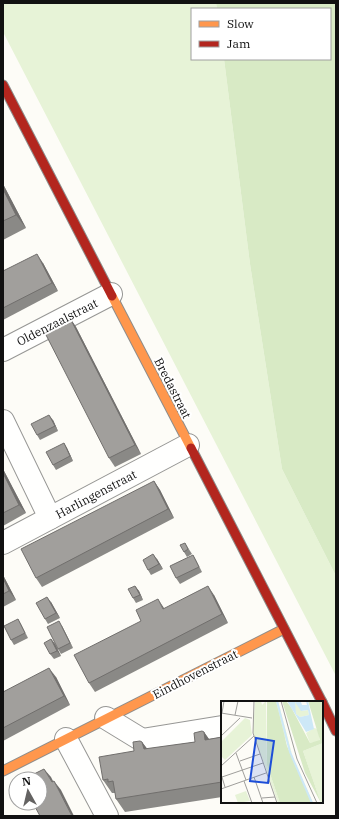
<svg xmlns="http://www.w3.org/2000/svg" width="339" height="819" font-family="'IBM Plex Serif',serif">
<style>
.green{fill:#e7f3d7}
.forest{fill:#d8eac5}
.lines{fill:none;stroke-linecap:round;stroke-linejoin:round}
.street-casing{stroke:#979795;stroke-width:24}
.slow-casing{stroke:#8e8d8b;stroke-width:11}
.jam-casing{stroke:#8e8d8b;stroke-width:11}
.street{stroke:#fffffe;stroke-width:22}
.slow{stroke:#ff974d;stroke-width:9}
.jam{stroke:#b3261e;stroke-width:9}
.wall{fill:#8a8986}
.shaded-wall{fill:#716f6d}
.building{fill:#a19f9c;stroke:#716f6d}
.labels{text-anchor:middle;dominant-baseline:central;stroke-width:4;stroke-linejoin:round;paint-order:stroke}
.street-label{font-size:12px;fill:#111;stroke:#fff}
.inset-river{fill:none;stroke:#cde8f7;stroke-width:2}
.inset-road{fill:none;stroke:#9f9e9b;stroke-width:1}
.view{fill:#1d4ed8;fill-opacity:0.15;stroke:#1d4ed8;stroke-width:2}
.inset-edge{fill:none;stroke:#111;stroke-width:2}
</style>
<rect width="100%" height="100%" fill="#fdfcf7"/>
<path class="green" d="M 3,3 L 216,3 L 217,9 L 192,9 L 192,59 L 224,59 L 250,264 L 282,469 L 336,576 L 336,676 L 3,32 Z"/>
<path class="forest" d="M 216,3 L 336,3 L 336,576 L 282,469 L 250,264 L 224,59 L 330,59 L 330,9 L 217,9 Z"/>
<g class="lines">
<defs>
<g id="street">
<path d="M 3,350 L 111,294"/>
<path d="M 3,421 L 50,518"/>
<path d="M 3,543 L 188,445"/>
<path d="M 106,718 L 142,740 L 222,727"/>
<path d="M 66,739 L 107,816"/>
</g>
<g id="slow">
<path d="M 112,296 L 191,448"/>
<path d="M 3,771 L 284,629"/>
</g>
<g id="jam">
<path d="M 3,85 L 112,296"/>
<path d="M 191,448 L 322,702"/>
<path d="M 322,702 L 336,731"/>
</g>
</defs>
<use href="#street" class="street-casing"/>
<use href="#slow" class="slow-casing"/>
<use href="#jam" class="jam-casing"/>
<use href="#street" class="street"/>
<use href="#slow" class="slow"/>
<use href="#jam" class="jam"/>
</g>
<g class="wall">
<path d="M 3,184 L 26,228 L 3,240 Z"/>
<path d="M 43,263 L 58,291 L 3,320 L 3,271 Z"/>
<path d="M 70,318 L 76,327 L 141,454 L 115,467 L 109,458 Z"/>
<path d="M 53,420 L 58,431 L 40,440 L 37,435 Z"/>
<path d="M 64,443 L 67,448 L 73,461 L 56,470 L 53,465 Z"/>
<path d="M 3,469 L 26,513 L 3,526 Z"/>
<path d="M 154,481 L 160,490 L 174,518 L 42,587 L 36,578 Z"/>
<path d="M 185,543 L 192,554 L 187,557 L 184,552 Z"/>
<path d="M 193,555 L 196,560 L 202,572 L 180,584 L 176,578 Z"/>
<path d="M 157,559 L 163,569 L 151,575 L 148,570 Z"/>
<path d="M 3,575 L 16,600 L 3,607 Z"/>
<path d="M 135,586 L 139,591 L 143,600 L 136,603 L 133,598 Z"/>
<path d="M 214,595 L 228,623 L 95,692 L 89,683 L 164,609 Z"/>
<path d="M 51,602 L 60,618 L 48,624 L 45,619 Z"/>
<path d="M 18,619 L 21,624 L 28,638 L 14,645 L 11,640 Z"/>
<path d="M 62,626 L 73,648 L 61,654 L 58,649 Z"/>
<path d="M 51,639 L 55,644 L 61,656 L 54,659 L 50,654 Z"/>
<path d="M 56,677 L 70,705 L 3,741 L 3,692 Z"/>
<path d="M 204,732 L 209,739 L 222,737 L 222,797 L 125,812 L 116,799 L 115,793 L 112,793 L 103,780 L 134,751 L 142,742 L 147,749 L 195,742 Z"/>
</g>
<g class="shaded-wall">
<path d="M 3,184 L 26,228 L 16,215 L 3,189 Z"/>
<path d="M 37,254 L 43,263 L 58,291 L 52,283 Z"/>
<path d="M 70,318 L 76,327 L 141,454 L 135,445 Z"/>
<path d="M 49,415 L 53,420 L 58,431 L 55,426 Z"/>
<path d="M 64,443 L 67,448 L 73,461 L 70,456 Z"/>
<path d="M 3,469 L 26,513 L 19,505 L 3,473 Z"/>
<path d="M 154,481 L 160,490 L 174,518 L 168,509 Z"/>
<path d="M 153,554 L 157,559 L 163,569 L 159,564 Z"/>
<path d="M 3,575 L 16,600 L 9,591 L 3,578 Z"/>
<path d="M 135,586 L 139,591 L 143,600 L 140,595 Z"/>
<path d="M 208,586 L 214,595 L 228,623 L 222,614 Z"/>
<path d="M 47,597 L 51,602 L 60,618 L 56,613 Z"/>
<path d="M 158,599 L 164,608 L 169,618 L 163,609 Z"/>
<path d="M 59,621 L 62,626 L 73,648 L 70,643 Z"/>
<path d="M 51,639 L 55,644 L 61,656 L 57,651 Z"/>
<path d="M 49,668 L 56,677 L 70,705 L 64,696 Z"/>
<path d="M 204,732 L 213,745 L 205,740 Z"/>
<path d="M 142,742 L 152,755 L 144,749 Z"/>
<path d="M 44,769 L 51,777 L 58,791 L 52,782 Z"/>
<path d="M 54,781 L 61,790 L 74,816 L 72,816 Z"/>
</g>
<g class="building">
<path d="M 3,189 L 16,215 L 3,221 Z"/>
<path d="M 37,254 L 52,283 L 3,308 L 3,271 Z"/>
<path d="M 70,318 L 135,445 L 109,458 L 44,331 Z"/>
<path d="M 49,415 L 55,426 L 37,435 L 31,424 Z"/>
<path d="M 64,443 L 70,456 L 53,465 L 46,452 Z"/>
<path d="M 3,473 L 19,505 L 3,513 Z"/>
<path d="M 154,481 L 168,509 L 36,578 L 21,549 Z"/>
<path d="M 185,543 L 188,549 L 184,552 L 180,545 Z"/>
<path d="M 153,554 L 159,564 L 148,570 L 143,560 Z"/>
<path d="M 193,555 L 199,567 L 176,578 L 170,566 Z"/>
<path d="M 3,578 L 9,591 L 3,594 Z"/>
<path d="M 135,586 L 140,595 L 133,598 L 128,589 Z"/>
<path d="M 208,586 L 222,614 L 89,683 L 74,655 L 141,621 L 136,610 L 158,599 L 163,609 Z"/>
<path d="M 47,597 L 56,613 L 45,619 L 36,603 Z"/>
<path d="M 18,619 L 25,633 L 11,640 L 4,626 Z"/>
<path d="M 59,621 L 70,643 L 58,649 L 47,627 Z"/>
<path d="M 51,639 L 57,651 L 50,654 L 44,643 Z"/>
<path d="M 49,668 L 64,696 L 3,728 L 3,692 Z"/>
<path d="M 202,731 L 204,732 L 205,740 L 222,737 L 222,782 L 116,799 L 113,781 L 108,782 L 108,779 L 103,780 L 99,757 L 134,751 L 133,742 L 140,741 L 142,742 L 144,749 L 195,742 L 194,733 Z"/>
<path d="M 44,769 L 52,782 L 54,781 L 72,816 L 40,816 L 33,803 L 40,803 L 40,779 L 24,779 Z"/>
</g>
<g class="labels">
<g class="street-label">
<text transform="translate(57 322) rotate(-27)">Oldenzaalstraat</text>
<text transform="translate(173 388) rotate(63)">Bredastraat</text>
<text transform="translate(96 494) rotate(-28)">Harlingenstraat</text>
<text transform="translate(195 674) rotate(-27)">Eindhovenstraat</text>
</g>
</g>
<g transform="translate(221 701)">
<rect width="102" height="102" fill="#fdfcf7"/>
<path d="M 34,0 L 40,0 L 41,4 L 45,0 L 46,64 L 59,102 L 57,102 L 32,31 ZM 55,0 L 57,0 L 71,53 L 61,30 ZM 76,1 L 81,10 L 87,9 L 88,14 L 79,16 L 75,13 L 72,2 ZM 24,17 L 29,19 L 31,34 L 4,59 L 0,55 L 0,41 ZM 93,27 L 97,28 L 99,40 L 89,42 L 85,32 ZM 102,42 L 102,102 L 100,102 L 82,50 ZM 25,90 L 29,100 L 17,102 L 14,94 Z" fill="#e7f3d7"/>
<path d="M 46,0 L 55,0 L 66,45 L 92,102 L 59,102 L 46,64 ZM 61,0 L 65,0 L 70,6 L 89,42 L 99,39 L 87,0 L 101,0 L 102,42 L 82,50 L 100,102 L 84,72 Z" fill="#d8eac5"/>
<path d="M 66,0 L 82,0 L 80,1 L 81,4 L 86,4 L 85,0 L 87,0 L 93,28 L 85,31 ZM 74,1 L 80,10 L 87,9 L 88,14 L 79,16 L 75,13 Z" fill="#cde8f7" fill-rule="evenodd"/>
<path class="inset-river" d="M 56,0 L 69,51 L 91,102"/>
<path class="inset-road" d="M 33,0 L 32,32 L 56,102M 60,0 L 76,58 L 96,102M 0,12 L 31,17M 1,12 L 3,0M 14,14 L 17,0M 0,35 L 19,17M 15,52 L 25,79M 19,60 L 39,53M 0,65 L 33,35M 0,73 L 4,86M 1,76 L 42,62M 33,76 L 42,102M 23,80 L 31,102M 0,88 L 45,72M 41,97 L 54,96"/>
<path class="view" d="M 35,37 L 53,40 L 47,82 L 29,80 Z"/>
<rect width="102" height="102" class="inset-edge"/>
</g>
<rect width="339" height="819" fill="none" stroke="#111111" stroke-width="8"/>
<rect x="191" y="8" width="140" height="52" fill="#ffffff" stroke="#a0a0a0"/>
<rect x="199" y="21" width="20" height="6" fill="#ff974d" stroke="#a0a0a0"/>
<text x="227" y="28" font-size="12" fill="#111111">Slow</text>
<rect x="199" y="41" width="20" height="6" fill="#b3261e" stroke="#a0a0a0"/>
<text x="227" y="48" font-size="12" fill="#111111">Jam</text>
<g transform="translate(28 791) rotate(352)"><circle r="19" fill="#ffffff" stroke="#a0a0a0"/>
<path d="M0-3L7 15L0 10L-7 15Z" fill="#646362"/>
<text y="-6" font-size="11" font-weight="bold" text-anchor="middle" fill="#111111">N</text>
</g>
</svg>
